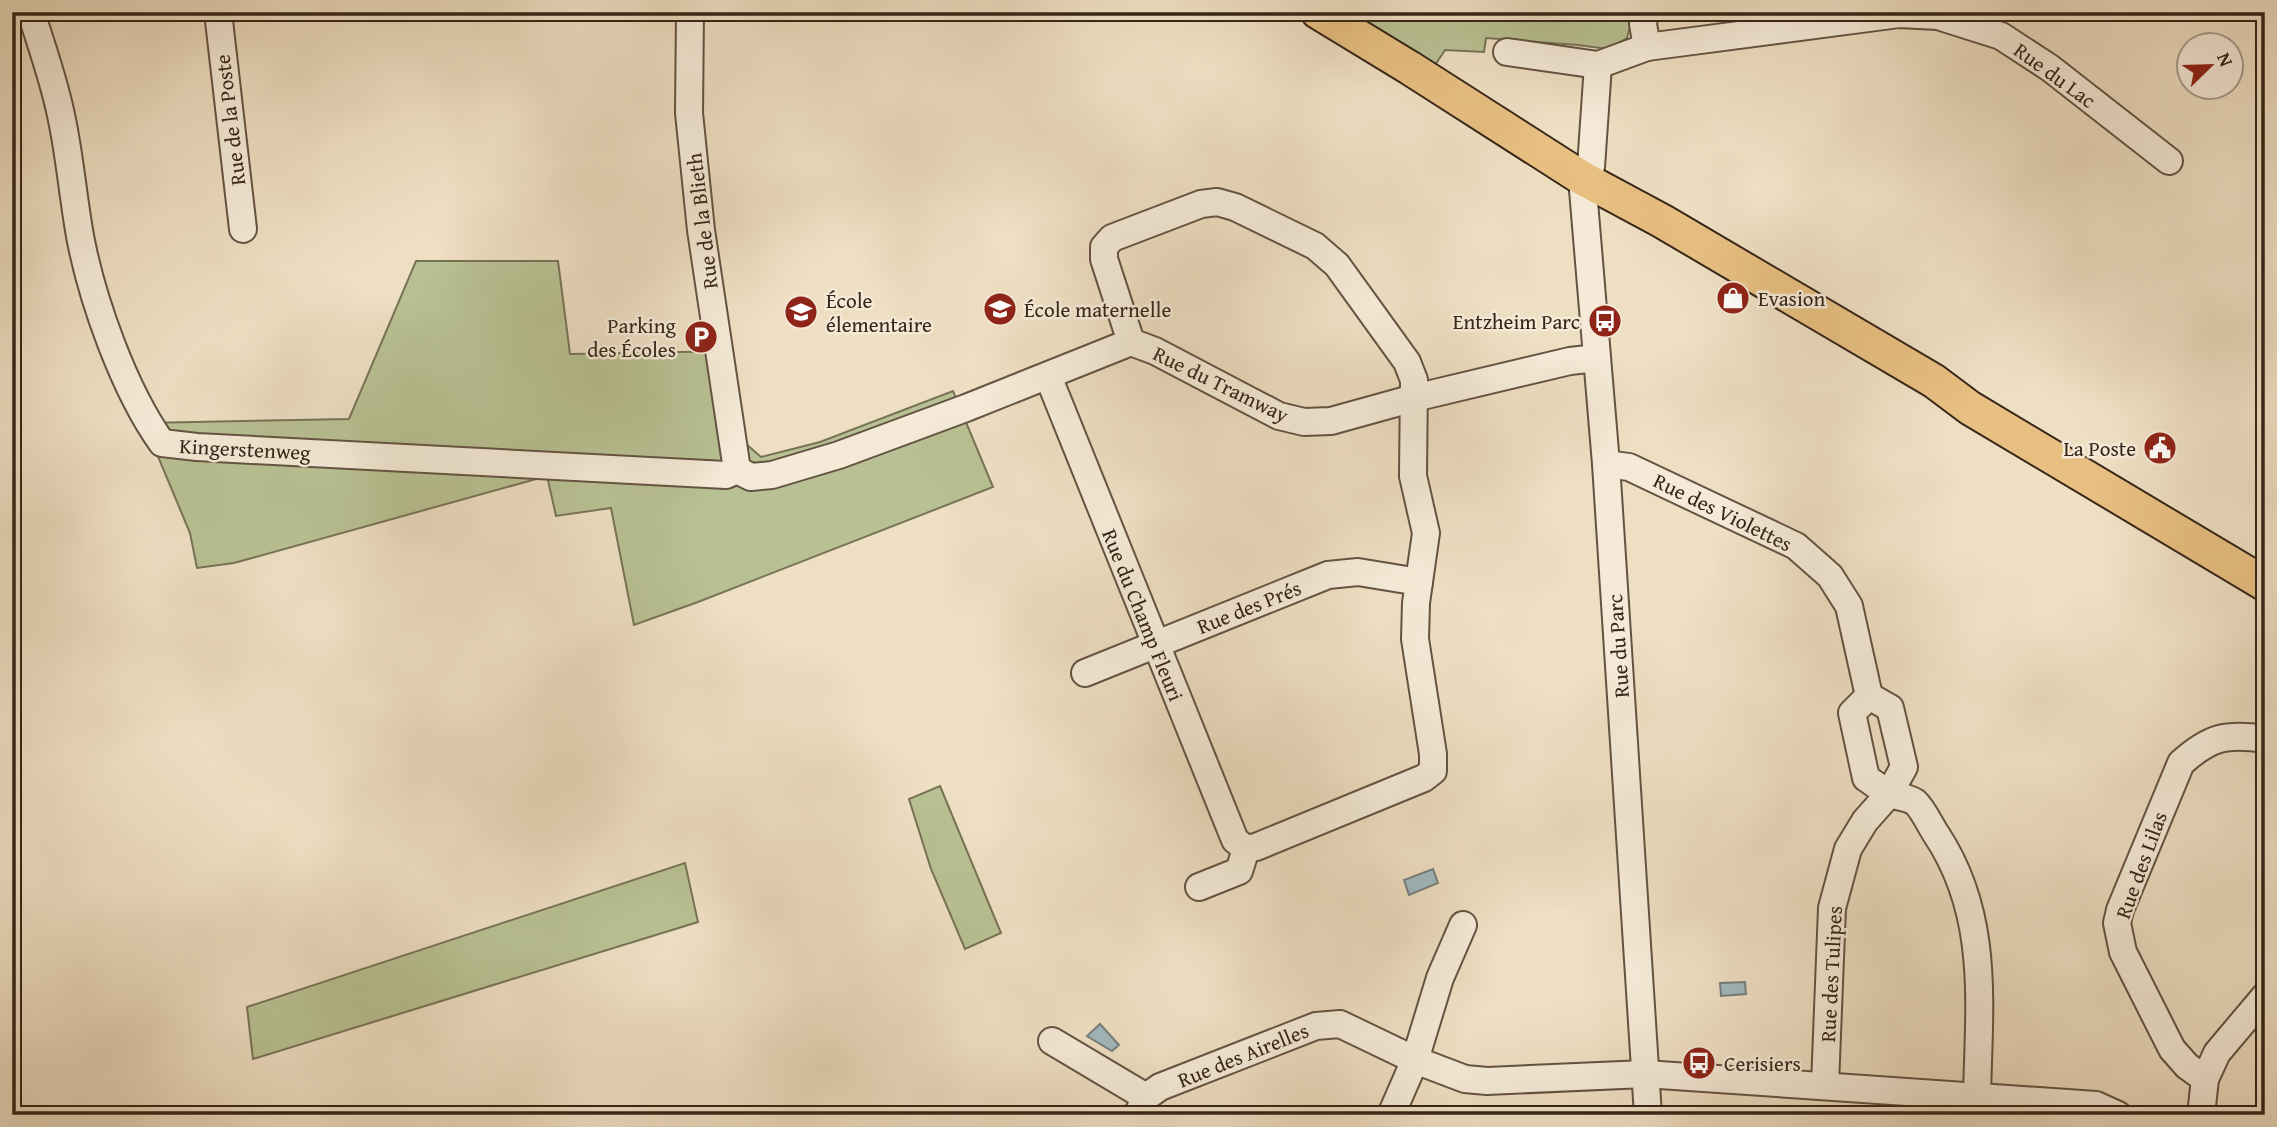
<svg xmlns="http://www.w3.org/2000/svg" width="2277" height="1127" font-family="'Gentium Book Plus',serif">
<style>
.green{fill:#b8c193;stroke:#777356;stroke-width:2}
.water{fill:#a0b9bf;stroke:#767e7c;stroke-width:2}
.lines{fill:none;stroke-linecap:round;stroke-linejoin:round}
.minor-casing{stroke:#645342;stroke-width:30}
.major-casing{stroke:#362518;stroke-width:37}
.minor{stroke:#f4ead7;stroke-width:26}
.major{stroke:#e7bf81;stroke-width:33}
.labels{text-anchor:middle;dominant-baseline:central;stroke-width:5;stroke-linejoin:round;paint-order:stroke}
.street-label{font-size:21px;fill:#362518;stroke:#f4ead7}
.poi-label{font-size:21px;fill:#362518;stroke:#f4ead7;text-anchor:start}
</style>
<rect width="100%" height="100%" fill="#eedec2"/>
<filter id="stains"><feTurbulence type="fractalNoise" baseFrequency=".00286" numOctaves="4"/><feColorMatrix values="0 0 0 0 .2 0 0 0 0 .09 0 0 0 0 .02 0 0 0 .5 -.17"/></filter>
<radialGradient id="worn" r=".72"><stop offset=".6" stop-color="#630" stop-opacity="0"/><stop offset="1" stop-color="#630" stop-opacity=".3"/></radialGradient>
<g class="green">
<path d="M 1334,12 L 1519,12 L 1554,15 L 1558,12 L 1634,12 L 1627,38 L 1608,49 L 1578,45 L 1486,38 L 1484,52 L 1445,50 L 1430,73 Z"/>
<path d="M 416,261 L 558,261 L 570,354 L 733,351 L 745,443 L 761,457 L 820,442 L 953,391 L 993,487 L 698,602 L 634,625 L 611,508 L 556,516 L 547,476 L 234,563 L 197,568 L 190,533 L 144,423 L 349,419 Z"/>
<path d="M 940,786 L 1001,933 L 965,949 L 931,869 L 909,799 Z"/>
<path d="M 685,863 L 698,922 L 253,1059 L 247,1007 Z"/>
</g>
<g class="water">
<path d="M 1433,869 L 1438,883 L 1409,895 L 1404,880 Z"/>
<path d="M 1745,982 L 1746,994 L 1721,996 L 1720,983 Z"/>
<path d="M 1100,1024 L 1119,1045 L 1112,1051 L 1087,1036 Z"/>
</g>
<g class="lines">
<defs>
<g id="minor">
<path d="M 31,12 C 42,48 55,83 62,120 C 70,158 73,197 80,236 C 92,300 124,390 162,443 L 197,447 L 726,475 L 737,470"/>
<path d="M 218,12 L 243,229"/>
<path d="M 690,12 L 689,113 L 701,230 L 737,470"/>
<path d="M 1645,12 L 1643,24 L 1647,47"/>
<path d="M 1507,52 L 1598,65 L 1647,47 L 1899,14 L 1938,16 L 2001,36 L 2050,68 L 2169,161"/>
<path d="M 1598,65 L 1591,167 L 1582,178 L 1606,464 L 1648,1115"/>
<path d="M 1048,376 L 1235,840 L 1246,849 L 1256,847 L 1424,778 L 1433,771 L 1433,754 L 1415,639 L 1416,603 L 1426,533 L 1413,476 L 1414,380 L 1407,362 L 1337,265 L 1315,246 L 1235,207 L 1217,202 L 1201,204 L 1112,238 L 1104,247 L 1104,259 L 1131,342"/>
<path d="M 1606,464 L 1629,467 L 1796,546 L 1830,576 L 1849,606 L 1869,696"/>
<path d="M 737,470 L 751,477 L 772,475 L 839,455 L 966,408 L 1131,342 L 1155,351 L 1279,416 L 1304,422 L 1331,421 L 1414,398 L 1570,361 L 1597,358"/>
<path d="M 1085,673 L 1328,575 L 1358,572 L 1419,582"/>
<path d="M 1869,696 L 1890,708 L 1904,767 L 1889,794 L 1866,778 L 1852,713 Z"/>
<path d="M 1199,887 L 1239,871 L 1246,849"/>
<path d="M 1052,1041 L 1146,1097"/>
<path d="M 2205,1079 L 2187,1066 L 2172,1049 L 2123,952 L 2117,923 L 2120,910 L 2181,763 C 2210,737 2226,733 2265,739"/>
<path d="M 1825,1085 L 1832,908 L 1848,849 L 1865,821 L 1889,794 C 1897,796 1909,798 1915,802 C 1923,809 1930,825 1936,834 C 1990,915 1979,1004 1977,1096"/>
<path d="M 1137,1115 L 1146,1097 L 1160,1087 L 1316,1026 L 1340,1024 L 1415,1060 L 1465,1079 L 1487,1081 L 1645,1074 L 2096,1105 L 2118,1115"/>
<path d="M 1391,1115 L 1415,1060 L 1440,978 L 1463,925"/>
<path d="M 2201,1115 L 2205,1079 L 2217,1053 L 2265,996"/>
</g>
<path id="major" d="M 1318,12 L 1410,68 L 1582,178 L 1662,221 L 1934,381 L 1970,408 L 2265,584"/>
</defs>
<use href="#minor" class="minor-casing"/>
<use href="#major" class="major-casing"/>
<use href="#minor" class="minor"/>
<use href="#major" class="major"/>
</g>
<defs>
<symbol id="shop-disc" viewBox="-11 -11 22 22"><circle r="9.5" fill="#8f2418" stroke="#f4ead7"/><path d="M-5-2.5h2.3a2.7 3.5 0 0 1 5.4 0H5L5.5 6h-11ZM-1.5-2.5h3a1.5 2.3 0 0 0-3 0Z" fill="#fff"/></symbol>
<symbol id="school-disc" viewBox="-11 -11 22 22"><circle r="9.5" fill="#8f2418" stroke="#f4ead7"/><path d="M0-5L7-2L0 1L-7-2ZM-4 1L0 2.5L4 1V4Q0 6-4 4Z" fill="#fff"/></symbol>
<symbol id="bus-disc" viewBox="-11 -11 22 22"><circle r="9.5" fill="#8f2418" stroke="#f4ead7"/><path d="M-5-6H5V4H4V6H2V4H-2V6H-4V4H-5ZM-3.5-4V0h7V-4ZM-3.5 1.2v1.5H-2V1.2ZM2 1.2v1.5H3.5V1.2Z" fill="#fff"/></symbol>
<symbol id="parking-disc" viewBox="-11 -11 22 22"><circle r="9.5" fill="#8f2418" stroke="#f4ead7"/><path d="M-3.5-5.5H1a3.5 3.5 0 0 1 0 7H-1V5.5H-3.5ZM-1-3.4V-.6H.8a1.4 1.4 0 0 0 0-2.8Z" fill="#fff"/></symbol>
<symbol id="civic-disc" viewBox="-11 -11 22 22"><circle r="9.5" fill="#8f2418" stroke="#f4ead7"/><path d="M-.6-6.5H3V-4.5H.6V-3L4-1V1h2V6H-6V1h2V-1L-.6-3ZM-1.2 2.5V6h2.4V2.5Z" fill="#fff"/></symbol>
</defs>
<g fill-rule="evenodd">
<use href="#shop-disc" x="1714" y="279" width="38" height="38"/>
<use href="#school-disc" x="981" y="290" width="38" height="38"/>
<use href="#school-disc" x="782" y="293" width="38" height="38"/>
<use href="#bus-disc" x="1586" y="302" width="38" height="38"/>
<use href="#parking-disc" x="682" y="318" width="38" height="38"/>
<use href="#civic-disc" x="2141" y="429" width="38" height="38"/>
<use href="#bus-disc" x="1680" y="1044" width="38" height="38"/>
</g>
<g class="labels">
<g class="street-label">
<text transform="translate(2055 75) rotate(36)">Rue du Lac</text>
<text transform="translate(230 120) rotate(-97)">Rue de la Poste</text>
<text transform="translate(702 221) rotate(-97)">Rue de la Blieth</text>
<text transform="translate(1221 384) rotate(26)">Rue du Tramway</text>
<text transform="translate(245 449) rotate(3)">Kingerstenweg</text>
<text transform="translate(1723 512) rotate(26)">Rue des Violettes</text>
<text transform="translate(1249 607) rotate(-22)">Rue des Prés</text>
<text transform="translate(1143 615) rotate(68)">Rue du Champ Fleuri</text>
<text transform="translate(1618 646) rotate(-94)">Rue du Parc</text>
<text transform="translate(2141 865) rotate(-70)">Rue des Lilas</text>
<text transform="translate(1831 974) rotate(-87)">Rue des Tulipes</text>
<text transform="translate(1243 1055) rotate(-22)">Rue des Airelles</text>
</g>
<g class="poi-label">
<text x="1758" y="298">Evasion</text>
<text x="826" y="300">École<tspan x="826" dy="24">élementaire</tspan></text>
<text x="1024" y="309">École maternelle</text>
<text x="1580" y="321" text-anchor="end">Entzheim Parc</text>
<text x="676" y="325" text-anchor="end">Parking<tspan x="676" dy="24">des Écoles</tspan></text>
<text x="2136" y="448" text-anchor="end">La Poste</text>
<text x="1724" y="1063">Cerisiers</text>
</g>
</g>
<rect width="2277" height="1127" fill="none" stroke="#eedec2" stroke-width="42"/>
<rect x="14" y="14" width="2249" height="1099" fill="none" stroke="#362518" stroke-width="3.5"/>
<rect x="21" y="21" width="2235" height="1085" fill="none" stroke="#362518" stroke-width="2"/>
<g transform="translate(2210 66) rotate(67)"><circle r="33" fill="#f4ead7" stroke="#a89b8b" stroke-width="2"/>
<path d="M0-5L12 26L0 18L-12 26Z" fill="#8f2418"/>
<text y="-10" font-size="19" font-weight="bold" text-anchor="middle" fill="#362518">N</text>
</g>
<rect width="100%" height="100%" filter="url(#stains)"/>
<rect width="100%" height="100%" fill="url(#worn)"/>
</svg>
